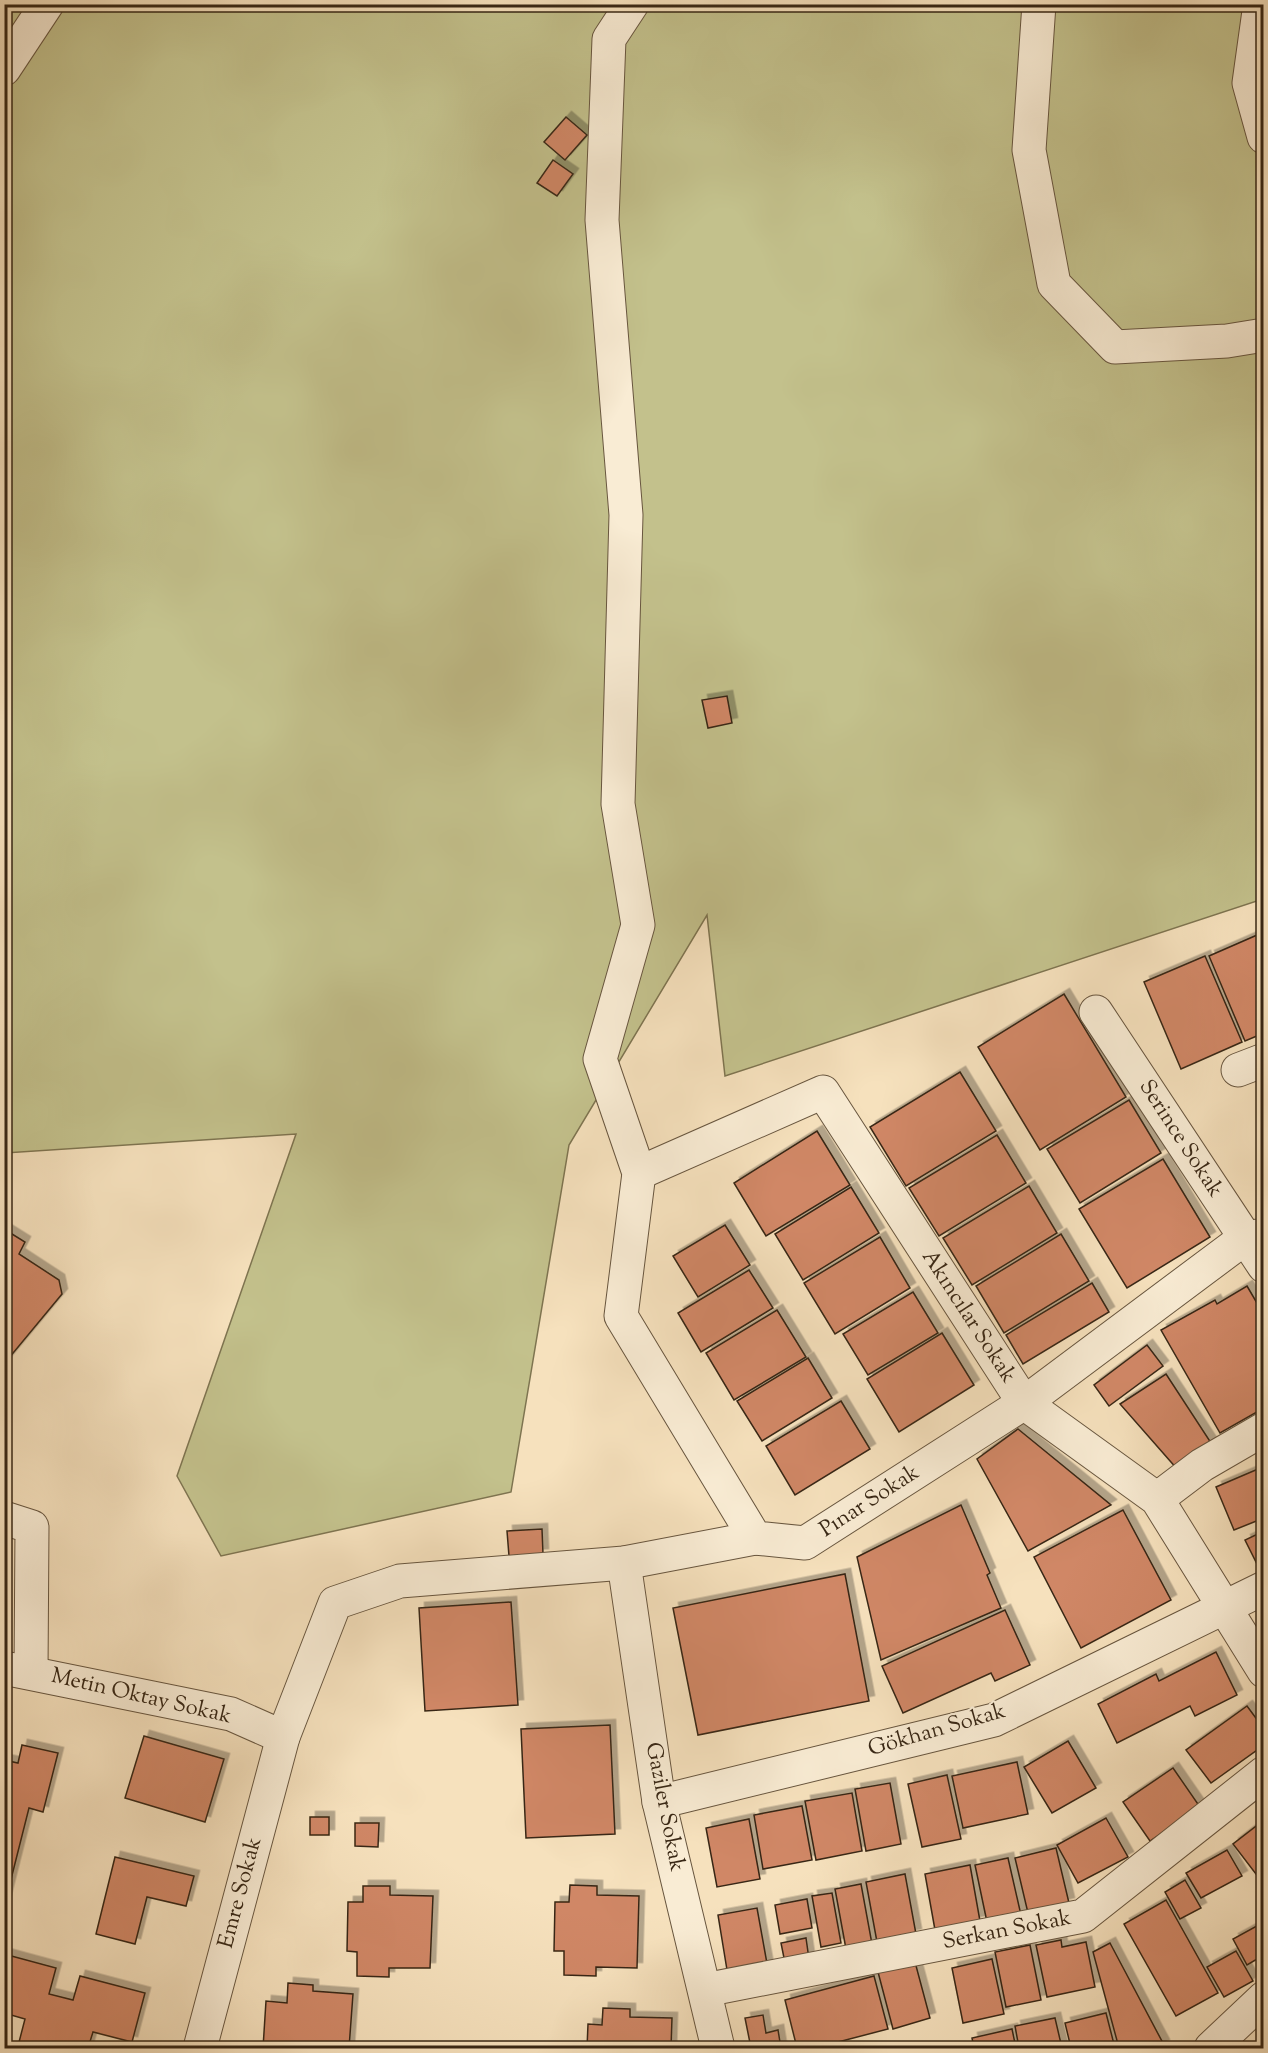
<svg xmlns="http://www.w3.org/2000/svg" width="1268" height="2053" font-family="'Sorts Mill Goudy',serif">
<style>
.green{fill:#c3c18c;stroke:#7e7450;stroke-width:1.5}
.building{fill:#d08766;stroke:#382715;stroke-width:1.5;filter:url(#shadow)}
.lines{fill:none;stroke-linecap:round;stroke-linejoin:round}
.minor-casing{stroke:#68563f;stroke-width:35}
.minor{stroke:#f9ecd4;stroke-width:33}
.labels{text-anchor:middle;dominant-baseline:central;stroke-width:4.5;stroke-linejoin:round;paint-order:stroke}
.street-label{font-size:22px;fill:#382715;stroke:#f9ecd4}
</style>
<defs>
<filter id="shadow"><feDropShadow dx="5.5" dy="-5.5" stdDeviation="0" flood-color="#0004"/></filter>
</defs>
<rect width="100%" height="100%" fill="#f6e1bd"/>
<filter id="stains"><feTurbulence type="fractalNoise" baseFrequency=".00333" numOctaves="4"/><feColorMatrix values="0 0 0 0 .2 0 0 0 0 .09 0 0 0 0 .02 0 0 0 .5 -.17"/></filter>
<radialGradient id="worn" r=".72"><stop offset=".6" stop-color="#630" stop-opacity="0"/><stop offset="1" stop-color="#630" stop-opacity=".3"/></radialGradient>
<path class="green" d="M 5,5 L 1263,5 L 1263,899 L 725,1076 L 707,915 L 569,1145 L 511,1492 L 221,1556 L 177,1476 L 296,1134 L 5,1153 Z"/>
<g class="building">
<path d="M 566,117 L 587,135 L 565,160 L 544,142 Z"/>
<path d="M 553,160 L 573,174 L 557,196 L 537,183 Z"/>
<path d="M 727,696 L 732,723 L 708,728 L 702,700 Z"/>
<path d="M 1264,932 L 1264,1033 L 1245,1041 L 1209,956 Z"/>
<path d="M 1205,956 L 1242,1042 L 1181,1069 L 1144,982 Z"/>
<path d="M 1064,994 L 1126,1097 L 1040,1150 L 978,1047 Z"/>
<path d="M 960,1072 L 996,1131 L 906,1186 L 870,1127 Z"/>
<path d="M 1129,1100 L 1161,1153 L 1080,1203 L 1047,1149 Z"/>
<path d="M 817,1131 L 850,1185 L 766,1236 L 734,1183 Z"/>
<path d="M 997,1135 L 1026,1183 L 939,1236 L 909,1188 Z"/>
<path d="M 1163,1159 L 1210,1237 L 1127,1288 L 1079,1209 Z"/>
<path d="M 1029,1186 L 1057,1233 L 972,1285 L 943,1238 Z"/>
<path d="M 851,1187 L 879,1233 L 803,1280 L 775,1234 Z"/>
<path d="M 725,1225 L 750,1265 L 698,1297 L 673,1256 Z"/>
<path d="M 4,1229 L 25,1242 L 19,1254 L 59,1280 L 62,1294 L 4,1364 Z"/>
<path d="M 1061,1234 L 1089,1281 L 1004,1333 L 976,1286 Z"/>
<path d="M 880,1237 L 910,1288 L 835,1334 L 804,1283 Z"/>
<path d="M 749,1270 L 773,1308 L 701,1352 L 678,1313 Z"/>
<path d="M 1092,1283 L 1109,1312 L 1023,1364 L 1006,1335 Z"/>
<path d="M 1247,1286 L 1264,1315 L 1264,1408 L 1220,1433 L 1161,1330 L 1215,1300 L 1217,1304 Z"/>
<path d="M 913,1292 L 938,1333 L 868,1375 L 843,1334 Z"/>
<path d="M 777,1310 L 806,1357 L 734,1400 L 706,1353 Z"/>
<path d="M 942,1333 L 974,1385 L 899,1432 L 867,1379 Z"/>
<path d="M 1147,1345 L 1163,1366 L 1109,1406 L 1094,1385 Z"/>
<path d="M 808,1358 L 832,1398 L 762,1441 L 737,1401 Z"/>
<path d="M 1166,1374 L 1215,1449 L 1178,1470 L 1120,1404 Z"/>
<path d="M 841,1401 L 870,1449 L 795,1495 L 766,1446 Z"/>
<path d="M 1018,1429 L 1111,1505 L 1028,1551 L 977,1459 Z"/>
<path d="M 1258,1469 L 1264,1482 L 1264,1518 L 1234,1530 L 1216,1487 Z"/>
<path d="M 961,1505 L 990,1573 L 987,1575 L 1001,1608 L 881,1660 L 857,1557 Z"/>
<path d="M 1123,1510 L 1171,1600 L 1081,1648 L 1034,1557 Z"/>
<path d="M 542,1529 L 543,1554 L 509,1556 L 507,1531 Z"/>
<path d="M 1264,1531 L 1264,1566 L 1259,1568 L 1245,1540 Z"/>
<path d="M 845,1574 L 869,1701 L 698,1735 L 673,1608 Z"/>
<path d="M 511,1602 L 518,1705 L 425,1711 L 419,1608 Z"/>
<path d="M 1005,1610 L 1030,1665 L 995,1681 L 991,1673 L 903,1713 L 882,1666 Z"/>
<path d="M 1216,1652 L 1237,1695 L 1195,1716 L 1190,1706 L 1117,1743 L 1098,1704 L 1156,1674 L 1159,1681 Z"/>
<path d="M 1247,1706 L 1264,1729 L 1264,1745 L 1211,1783 L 1186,1750 Z"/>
<path d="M 610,1725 L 615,1834 L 526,1838 L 521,1729 Z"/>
<path d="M 144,1736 L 224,1759 L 205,1822 L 125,1798 Z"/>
<path d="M 1068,1741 L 1096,1788 L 1052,1813 L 1024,1767 Z"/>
<path d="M 22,1745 L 58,1753 L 43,1812 L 29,1808 L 4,1907 L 4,1760 L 18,1763 Z"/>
<path d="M 1017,1762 L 1028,1814 L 963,1828 L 952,1776 Z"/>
<path d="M 1173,1768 L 1200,1807 L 1150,1841 L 1123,1802 Z"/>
<path d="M 947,1775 L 961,1839 L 922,1847 L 908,1784 Z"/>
<path d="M 890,1783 L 901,1844 L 866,1851 L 855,1789 Z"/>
<path d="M 852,1793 L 862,1851 L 816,1860 L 805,1801 Z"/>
<path d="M 802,1806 L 812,1860 L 763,1869 L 754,1815 Z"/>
<rect x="310" y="1817" width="19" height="18"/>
<path d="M 1106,1818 L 1128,1857 L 1078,1883 L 1057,1845 Z"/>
<path d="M 749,1819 L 760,1879 L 717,1887 L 706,1828 Z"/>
<path d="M 1264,1820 L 1264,1874 L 1259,1878 L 1233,1844 Z"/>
<path d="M 355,1823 L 379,1823 L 378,1847 L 355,1846 Z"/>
<path d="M 1056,1848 L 1069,1903 L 1028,1913 L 1015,1858 Z"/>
<path d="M 1227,1850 L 1242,1876 L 1201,1898 L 1186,1873 Z"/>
<path d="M 115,1857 L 194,1876 L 186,1906 L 147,1897 L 135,1944 L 96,1934 Z"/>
<path d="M 1008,1858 L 1021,1915 L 987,1922 L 975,1865 Z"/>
<path d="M 970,1865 L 980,1921 L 935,1930 L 925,1874 Z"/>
<path d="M 905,1874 L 916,1934 L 877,1942 L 866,1882 Z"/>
<path d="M 1185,1880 L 1201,1908 L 1180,1919 L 1165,1892 Z"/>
<path d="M 861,1884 L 872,1944 L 846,1949 L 835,1889 Z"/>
<path d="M 570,1885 L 597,1886 L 597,1895 L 639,1896 L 637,1968 L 596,1967 L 596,1976 L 564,1975 L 564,1951 L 554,1951 L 555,1902 L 569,1902 Z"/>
<path d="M 363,1886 L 390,1886 L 390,1895 L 433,1896 L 430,1968 L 389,1968 L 389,1977 L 357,1976 L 357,1952 L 347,1951 L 348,1902 L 363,1902 Z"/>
<path d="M 832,1893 L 841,1943 L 821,1947 L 812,1896 Z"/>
<path d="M 807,1899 L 812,1928 L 780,1934 L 775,1905 Z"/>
<path d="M 1166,1900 L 1218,1993 L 1176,2016 L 1124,1924 Z"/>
<path d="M 757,1908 L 768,1969 L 728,1976 L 718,1915 Z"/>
<path d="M 1264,1922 L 1264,1955 L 1247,1965 L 1233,1939 Z"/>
<path d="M 806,1938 L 809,1959 L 785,1963 L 781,1943 Z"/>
<path d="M 1061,1940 L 1062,1947 L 1086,1942 L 1095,1987 L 1047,1997 L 1036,1945 Z"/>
<path d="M 1110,1943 L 1164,2045 L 1157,2048 L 1119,2048 L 1093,1952 Z"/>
<path d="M 1030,1945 L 1041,2000 L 1006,2007 L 995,1952 Z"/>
<path d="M 1236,1951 L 1253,1981 L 1224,1997 L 1207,1967 Z"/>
<path d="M 4,1954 L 56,1968 L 49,1994 L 73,2000 L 80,1976 L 145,1993 L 132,2042 L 93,2032 L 88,2048 L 28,2048 L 18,2046 L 25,2019 L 4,2013 Z"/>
<path d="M 992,1959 L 1004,2014 L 963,2023 L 952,1968 Z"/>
<path d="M 915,1962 L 930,2018 L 893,2029 L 878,1972 Z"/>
<path d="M 874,1976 L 888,2029 L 815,2048 L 797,2048 L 785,2000 Z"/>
<path d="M 288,1983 L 313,1985 L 313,1991 L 353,1994 L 349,2048 L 263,2048 L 266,2001 L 287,2003 Z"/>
<path d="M 603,2008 L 630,2009 L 630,2017 L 672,2018 L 671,2048 L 587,2048 L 588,2024 L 602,2025 Z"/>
<path d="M 1106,2013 L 1115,2048 L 1071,2048 L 1065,2023 Z"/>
<path d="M 763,2015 L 766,2033 L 778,2030 L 781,2048 L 751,2048 L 745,2018 Z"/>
<path d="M 1055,2018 L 1062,2048 L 1019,2048 L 1015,2026 Z"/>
<path d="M 1012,2029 L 1016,2048 L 974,2048 L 972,2038 Z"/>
</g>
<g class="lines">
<defs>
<g id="minor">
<path d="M 632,4 L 609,39 L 602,220 L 626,515 L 618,804 L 638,925 L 600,1059 L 639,1173 L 621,1316 L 755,1538 L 805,1543 L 1024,1403 L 1245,1238 L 1264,1235"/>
<path d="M 1039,4 L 1029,150 L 1054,284 L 1115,347 L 1227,341 L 1264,335"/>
<path d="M 1260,4 L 1249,83 L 1264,137"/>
<path d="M 4,69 L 47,4"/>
<path d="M 1096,1012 L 1264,1266"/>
<path d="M 1238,1070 L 1264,1060"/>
<path d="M 639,1173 L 823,1092 L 1024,1403 L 1157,1499 L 1264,1671"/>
<path d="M 1157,1499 L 1202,1465 L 1264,1429"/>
<path d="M 4,1518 L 32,1527 L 31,1672"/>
<path d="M 624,1563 L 659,1802 L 718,2048"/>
<path d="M 4,1668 L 231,1714 L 283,1737"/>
<path d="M 659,1802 L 994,1720 L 1264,1588"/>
<path d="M 705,1990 L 1083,1916 L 1264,1773"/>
<path d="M 200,2048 L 283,1737 L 335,1603 L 400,1581 L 624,1563 L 755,1538"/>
<path d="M 1211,2048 L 1264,1998"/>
</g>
</defs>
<use href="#minor" class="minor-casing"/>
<use href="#minor" class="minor"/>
</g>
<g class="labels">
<g class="street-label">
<text transform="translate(1180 1139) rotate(57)">Serince Sokak</text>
<text transform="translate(968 1317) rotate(57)">Akıncılar Sokak</text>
<text transform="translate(870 1502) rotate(-33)">Pınar Sokak</text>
<text transform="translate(141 1697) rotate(13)">Metin Oktay Sokak</text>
<text transform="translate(937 1731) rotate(-16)">Gökhan Sokak</text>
<text transform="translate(664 1807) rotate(79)">Gaziler Sokak</text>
<text transform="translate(241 1893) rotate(-75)">Emre Sokak</text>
<text transform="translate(1007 1931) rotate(-11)">Serkan Sokak</text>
</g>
</g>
<rect width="1268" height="2053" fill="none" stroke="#f6e1bd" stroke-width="24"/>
<rect x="6" y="6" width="1256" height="2041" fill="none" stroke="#382715" stroke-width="3"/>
<rect x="12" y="12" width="1244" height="2029" fill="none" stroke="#382715" stroke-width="1.5"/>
<rect width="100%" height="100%" filter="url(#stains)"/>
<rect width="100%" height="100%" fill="url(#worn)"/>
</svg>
